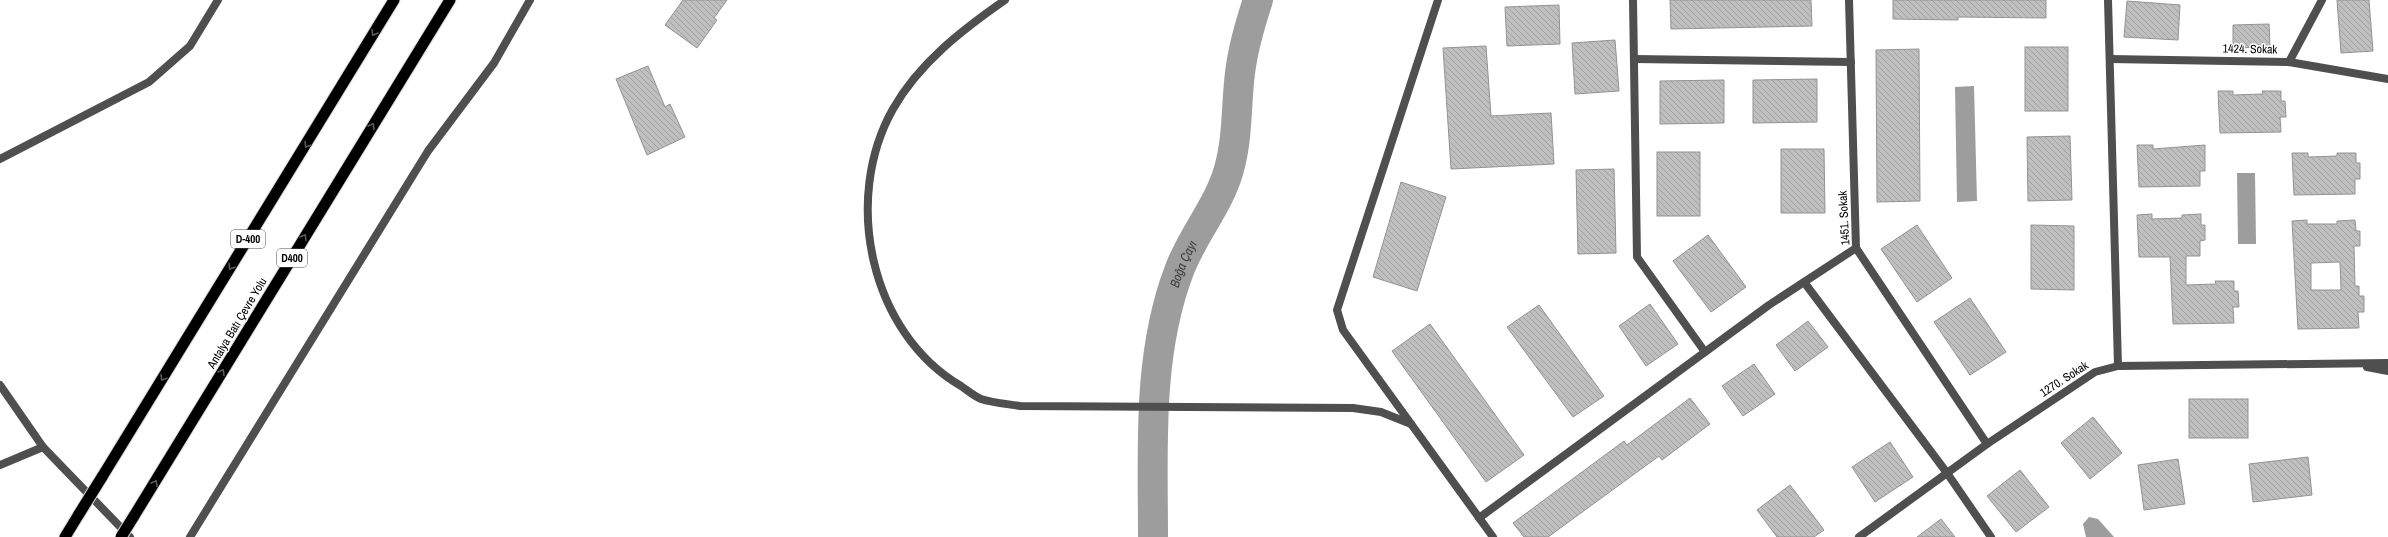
<svg xmlns="http://www.w3.org/2000/svg" width="2388" height="537" font-family="'Archivo Narrow',sans-serif">
<style>
.water{fill:#9d9d9d}
.lines{fill:none;stroke-linecap:round;stroke-linejoin:round}
.river{stroke:#9d9d9d;stroke-width:30}
.building{fill:url(#building-back-hatch);stroke:#939393;fill-rule:evenodd}
.trunk-casing{stroke:#dbdbdb;stroke-width:13}
.service{stroke:#4f4f4f;stroke-width:8}
.minor{stroke:#4f4f4f;stroke-width:8}
.tertiary{stroke:#4f4f4f;stroke-width:8}
.trunk{stroke:#000;stroke-width:11}
.trunk-bridge-casing{stroke:#dbdbdb;stroke-width:13;stroke-linecap:butt}
.trunk-bridge{stroke:#000;stroke-width:11}
.oneway{stroke:#595959}
.labels{text-anchor:middle;dominant-baseline:central;stroke-width:3;stroke-linejoin:round;paint-order:stroke}
.shield{fill:#fff;stroke:#4c4c4c;stroke-width:1}
.shield-label{font-size:11px;font-weight:bold;fill:#000}
.street-label{font-size:12px;fill:#000;stroke:#fff}
.water-label{font-size:13px;font-style:italic;fill:#3e3e3e;stroke:#fff}
</style>
<defs>
<pattern id="building-back-hatch" width="6" height="6" patternUnits="userSpaceOnUse"><rect width="6" height="6" fill="#bfbfbf"/><path d="M-1 5l2 2M0 0l6 6M5-1l2 2" fill="none" stroke="#a2a2a2"/></pattern>
</defs>
<rect width="100%" height="100%" fill="#fff"/>
<g class="water">
<path d="M 1974,86 L 1977,201 L 1957,202 L 1955,87 Z"/>
<path d="M 2237,173 L 2255,173 L 2256,244 L 2238,244 Z"/>
<path d="M 2089,517 L 2098,519 L 2114,537 L 2086,537 L 2083,524 Z"/>
</g>
<g class="lines">
<path class="river" id="s1" d="M 1153,537 C 1153,449 1147,355 1179,271 C 1192,235 1219,206 1229,169 C 1238,137 1236,105 1240,73 C 1243,48 1250,24 1258,0"/>
</g>
<g class="building">
<path d="M 683,0 L 727,0 L 714,18 L 717,20 L 697,48 L 665,25 Z"/>
<path d="M 1670,0 L 1811,0 L 1812,26 L 1671,29 Z"/>
<path d="M 1893,0 L 2046,0 L 2046,18 L 1958,17 L 1958,20 L 1893,19 Z"/>
<path d="M 2337,0 L 2369,0 L 2373,51 L 2341,53 Z"/>
<path d="M 2127,1 L 2180,5 L 2178,40 L 2124,37 Z"/>
<path d="M 1559,5 L 1560,44 L 1507,46 L 1505,7 Z"/>
<path d="M 2269,24 L 2270,47 L 2233,48 L 2233,25 Z"/>
<path d="M 1615,40 L 1619,91 L 1575,94 L 1572,43 Z"/>
<path d="M 1486,46 L 1491,116 L 1551,113 L 1554,164 L 1451,169 L 1443,48 Z"/>
<rect x="2025" y="47" width="43" height="64"/>
<path d="M 1919,49 L 1920,201 L 1877,202 L 1876,50 Z"/>
<path d="M 648,66 L 665,107 L 670,104 L 685,137 L 647,155 L 616,79 Z"/>
<path d="M 1817,79 L 1817,122 L 1753,123 L 1753,80 Z"/>
<path d="M 1724,80 L 1724,123 L 1660,124 L 1660,81 Z"/>
<path d="M 2218,91 L 2233,91 L 2233,95 L 2263,94 L 2262,91 L 2281,91 L 2281,101 L 2285,101 L 2286,117 L 2280,117 L 2281,132 L 2220,133 Z"/>
<path d="M 2070,136 L 2072,200 L 2028,201 L 2027,137 Z"/>
<path d="M 2137,145 L 2153,145 L 2153,149 L 2205,145 L 2205,171 L 2200,171 L 2200,186 L 2139,187 Z"/>
<path d="M 1781,149 L 1824,149 L 1825,213 L 1781,213 Z"/>
<rect x="1657" y="152" width="43" height="64"/>
<path d="M 2292,153 L 2308,153 L 2308,157 L 2337,156 L 2337,153 L 2356,153 L 2356,163 L 2360,163 L 2360,179 L 2355,179 L 2355,194 L 2294,195 Z"/>
<path d="M 1614,169 L 1616,253 L 1578,254 L 1576,170 Z"/>
<path d="M 1401,182 L 1446,197 L 1417,291 L 1373,277 Z"/>
<path d="M 2152,214 L 2152,219 L 2182,218 L 2182,215 L 2201,214 L 2201,225 L 2205,225 L 2205,240 L 2200,241 L 2200,256 L 2186,256 L 2186,285 L 2216,284 L 2215,281 L 2234,281 L 2234,291 L 2238,291 L 2239,307 L 2233,307 L 2234,323 L 2173,324 L 2170,257 L 2139,257 L 2137,215 Z"/>
<path d="M 2307,220 L 2307,224 L 2337,224 L 2337,221 L 2355,220 L 2356,231 L 2360,231 L 2360,246 L 2354,246 L 2355,286 L 2359,286 L 2359,296 L 2364,296 L 2364,312 L 2358,312 L 2359,328 L 2298,329 L 2292,221 ZM 2340,262 L 2341,290 L 2311,290 L 2311,263 Z"/>
<path d="M 1917,225 L 1952,278 L 1917,302 L 1881,249 Z"/>
<path d="M 2031,225 L 2074,226 L 2074,290 L 2031,289 Z"/>
<path d="M 1708,235 L 1746,287 L 1711,312 L 1673,261 Z"/>
<path d="M 1970,298 L 2006,352 L 1970,375 L 1934,322 Z"/>
<path d="M 1650,304 L 1678,344 L 1646,366 L 1619,326 Z"/>
<path d="M 1539,305 L 1604,396 L 1573,417 L 1507,327 Z"/>
<path d="M 1808,321 L 1828,347 L 1795,371 L 1776,345 Z"/>
<path d="M 1430,324 L 1524,455 L 1486,482 L 1392,351 Z"/>
<path d="M 1754,364 L 1775,394 L 1743,416 L 1722,386 Z"/>
<path d="M 1690,398 L 1710,424 L 1662,460 L 1659,456 L 1548,537 L 1524,537 L 1513,523 L 1624,441 L 1627,445 Z"/>
<rect x="2189" y="399" width="59" height="39"/>
<path d="M 2093,417 L 2122,453 L 2090,479 L 2061,443 Z"/>
<path d="M 1890,442 L 1913,477 L 1875,502 L 1852,467 Z"/>
<path d="M 2308,457 L 2312,495 L 2253,502 L 2249,464 Z"/>
<path d="M 2178,459 L 2185,504 L 2144,510 L 2138,465 Z"/>
<path d="M 2020,470 L 2049,507 L 2016,532 L 1987,496 Z"/>
<path d="M 1790,485 L 1824,530 L 1814,537 L 1777,537 L 1757,510 Z"/>
<path d="M 1941,519 L 1955,537 L 1917,537 Z"/>
</g>
<g class="lines">
<defs>
<g id="trunk">
<path d="M 102,477 L 394,0"/>
<path d="M 134,516 L 450,0"/>
<path d="M 65,537 L 79,514"/>
</g>
</defs>
<use href="#trunk" class="trunk-casing"/>
<path class="service" d="M 190,537 L 428,151 L 494,63 L 530,0"/>
<g class="minor">
<path d="M 1005,0 C 962,30 919,63 893,109 C 842,199 870,333 961,386 C 967,390 974,396 981,399 C 993,403 1008,404 1020,406 L 1353,408 L 1381,412 L 1411,424"/>
<path d="M 1438,0 L 1337,310 L 1343,330 L 1493,537"/>
<path d="M 1633,0 L 1637,257 L 1705,352"/>
<path d="M 1849,0 L 1856,248 L 1987,444"/>
<path d="M 2108,0 L 2118,366"/>
<path d="M 1634,59 L 1851,62"/>
<path d="M 2110,59 L 2289,62 L 2388,79"/>
<path d="M 2289,62 L 2322,0"/>
<path d="M 0,159 L 149,82 L 190,46 L 218,0"/>
<path d="M 1804,282 L 1947,473 L 1991,537"/>
<path d="M 0,385 L 43,447"/>
<path d="M 1479,518 L 1769,305 L 1856,248"/>
</g>
<g class="tertiary">
<path d="M 2367,367 L 2388,371"/>
<path d="M 0,465 L 43,447 L 130,537"/>
<path d="M 1859,537 L 1987,444 L 2095,372 L 2118,366 L 2388,363"/>
</g>
<use href="#trunk" class="trunk"/>
<defs>
<g id="trunk-bridge">
<path d="M 79,514 L 102,477"/>
<path d="M 121,537 L 134,516"/>
</g>
</defs>
<use href="#trunk-bridge" class="trunk-bridge-casing"/>
<use href="#trunk-bridge" class="trunk-bridge"/>
</g>
<defs><path id="oneway-chevron" d="M-2-3.5L2.5 0L-2 3.5" fill="none" stroke-width="1.6" stroke-linecap="round" stroke-linejoin="round"/></defs>
<g class="oneway">
<use href="#oneway-chevron" transform="translate(374 33) rotate(121)"/>
<use href="#oneway-chevron" transform="translate(372 126) rotate(-59)"/>
<use href="#oneway-chevron" transform="translate(307 145) rotate(122)"/>
<use href="#oneway-chevron" transform="translate(304 237) rotate(-59)"/>
<use href="#oneway-chevron" transform="translate(231 267) rotate(122)"/>
<use href="#oneway-chevron" transform="translate(222 372) rotate(-59)"/>
<use href="#oneway-chevron" transform="translate(163 378) rotate(122)"/>
<use href="#oneway-chevron" transform="translate(155 483) rotate(-59)"/>
</g>
<g class="labels">
<g class="shield">
<rect x="231" y="230" width="34" height="18" rx="3"/>
<rect x="277" y="249" width="30" height="18" rx="3"/>
</g>
<g class="shield-label">
<text x="248" y="239">D-400</text>
<text x="292" y="258">D400</text>
</g>
<g class="street-label">
<text transform="translate(2250 49) rotate(1)">1424. Sokak</text>
<text transform="translate(1844 218) rotate(-93)">1451. Sokak</text>
<text transform="translate(237 323) rotate(-59)">Antalya Batı Çevre Yolu</text>
<text transform="translate(2064 379) rotate(-33)">1270. Sokak</text>
</g>
<g class="water-label">
<text stroke="none"><textPath href="#s1" startOffset="277">Boğa Çayı</textPath></text>
</g>
</g>
</svg>
